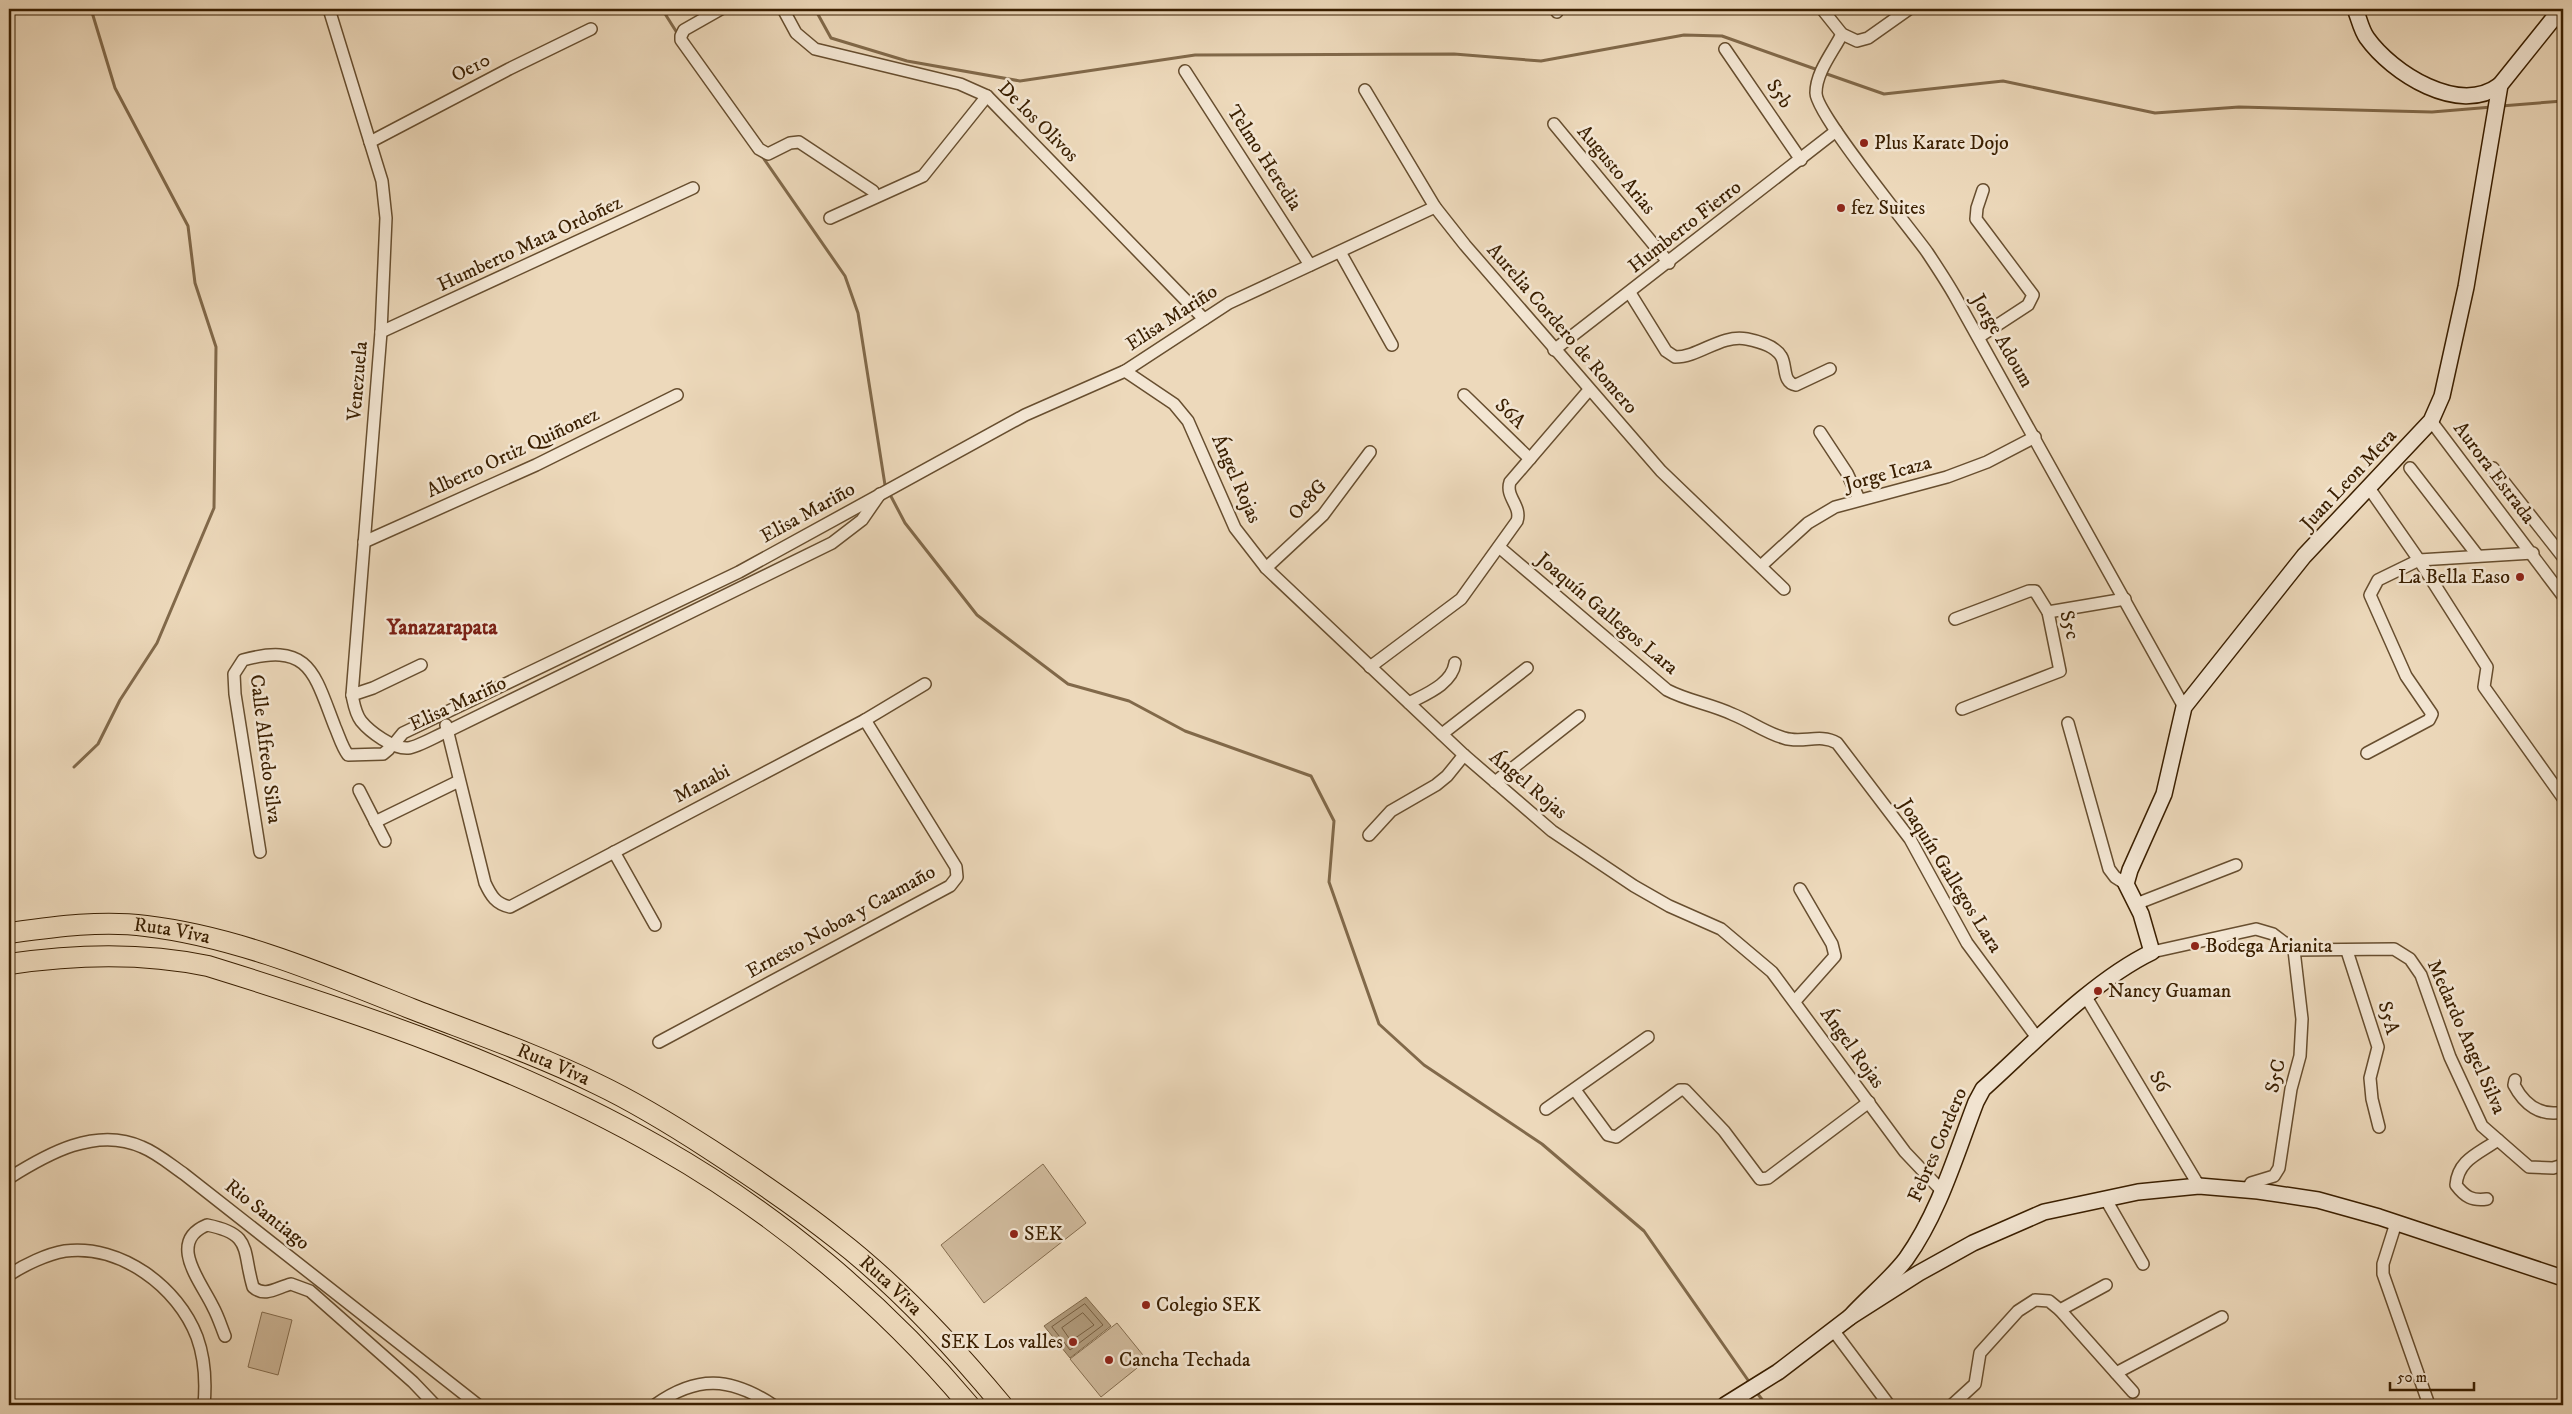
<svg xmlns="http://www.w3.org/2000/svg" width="2572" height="1414" font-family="'IM FELL DW Pica',serif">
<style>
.green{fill:#cfb99b;stroke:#846c4e}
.water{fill:#b09a7b;stroke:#81694a}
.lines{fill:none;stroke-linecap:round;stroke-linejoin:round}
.shore{stroke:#755c3e;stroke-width:1}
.stream{stroke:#81694a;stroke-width:3}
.street-casing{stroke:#674e2f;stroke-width:14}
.secondary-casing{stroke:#3a1f00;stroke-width:18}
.highway-casing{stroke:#3a1f00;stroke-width:22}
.street{stroke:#f3e6d3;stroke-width:11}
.secondary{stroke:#f3e6d3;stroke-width:15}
.highway{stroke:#edd9bb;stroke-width:20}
.poi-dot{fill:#8f2418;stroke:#f3e6d3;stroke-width:2}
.labels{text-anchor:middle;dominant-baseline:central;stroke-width:5;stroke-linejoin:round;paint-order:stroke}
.street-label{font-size:20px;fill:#3a1f00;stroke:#f3e6d3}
.poi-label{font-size:20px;fill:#3a1f00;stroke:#f3e6d3;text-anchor:start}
.neighbourhood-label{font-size:21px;font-weight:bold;fill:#7a1f14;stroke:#f3e6d3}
</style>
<rect width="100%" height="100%" fill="#edd9bb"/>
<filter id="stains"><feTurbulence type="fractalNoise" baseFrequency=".004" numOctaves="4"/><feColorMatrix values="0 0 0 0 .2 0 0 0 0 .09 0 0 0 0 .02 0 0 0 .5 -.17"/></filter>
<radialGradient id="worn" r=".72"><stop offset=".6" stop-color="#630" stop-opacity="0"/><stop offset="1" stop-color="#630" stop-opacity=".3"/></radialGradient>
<g class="green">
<path d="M 1043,1164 L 1086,1223 L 984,1303 L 941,1245 Z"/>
<path d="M 262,1312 L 292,1320 L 278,1375 L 248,1367 Z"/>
<path d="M 1117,1323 L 1147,1360 L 1101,1397 L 1070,1359 Z"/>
</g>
<path class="water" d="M 1086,1297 L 1111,1326 L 1070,1358 L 1044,1326 Z"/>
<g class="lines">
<g class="shore">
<path d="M 1085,1304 L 1103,1325 L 1070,1350 L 1052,1327 Z"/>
<path d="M 1083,1313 L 1094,1325 L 1071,1341 L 1062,1328 Z"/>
</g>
<g class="stream">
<path d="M 662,9 L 679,36"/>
<path d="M 815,9 L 831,38 L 907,61 L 1020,81 L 1195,55 L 1454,54 L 1541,61 L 1684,35 L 1722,36 L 1818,70"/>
<path d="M 1824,73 L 1884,94 L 2003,81 L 2155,113 L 2239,107 L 2432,112 L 2492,107"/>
<path d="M 2501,106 L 2563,101"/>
<path d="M 762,156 L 845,276 L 858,313 L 885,485 L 905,523 L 977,615 L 1068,684 L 1129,701 L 1185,731 L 1311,776 L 1334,821 L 1329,882 L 1379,1024 L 1424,1065 L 1542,1144 L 1644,1231 L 1750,1383"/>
<path d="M 74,767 L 98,744 L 120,700 L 157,643 L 214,508 L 216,347 L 195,283 L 188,226 L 115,88 L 91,9"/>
<path d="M 1755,1390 L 1766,1405"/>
</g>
<defs>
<g id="street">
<path d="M 329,9 L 382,181 L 386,218 L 381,332 L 352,695 C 354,704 355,713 361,721 C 370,732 393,749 408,748 C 418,747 438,735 448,731 L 832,543 L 862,520 L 880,494"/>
<path d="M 721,9 L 684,30 L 681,36 L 681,40 L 759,149 L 768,154 L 790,143 L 799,142 L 873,191"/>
<path d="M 783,9 L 796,33 L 815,49 L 960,84 L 987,96 L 1204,319"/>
<path d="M 1555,9 L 1557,12"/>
<path d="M 1822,9 L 1842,34 L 1857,41 L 1868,38 L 1909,9"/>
<path d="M 1842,34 C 1833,52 1816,72 1816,93 C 1816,114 1909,227 1927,252 C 1937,267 1947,282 1956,298 L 2184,707"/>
<path d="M 1725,49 L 1801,160"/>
<path d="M 1185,71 L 1310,265"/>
<path d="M 1365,90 L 1435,207 L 1465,245 L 1661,471 L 1784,589"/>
<path d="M 1554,124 L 1669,263"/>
<path d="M 370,142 L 509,69 L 591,29"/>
<path d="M 830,218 L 923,176 L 987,96"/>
<path d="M 1340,252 L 1392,345"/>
<path d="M 1630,293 L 1666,351 L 1675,357 C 1700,357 1720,334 1747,339 C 1757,341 1775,346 1781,356 C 1787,365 1782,383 1796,385 L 1830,369"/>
<path d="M 381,332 L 693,188"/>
<path d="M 1979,337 L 2028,305 L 2033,295 L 1976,219 L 1977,208 L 1983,190"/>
<path d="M 1554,350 L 1836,131"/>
<path d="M 1125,371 L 1174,404 L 1188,421 L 1235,528 L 1266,568 L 1464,755 L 1552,831 L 1634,886 L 1669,906 L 1721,929 L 1772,972 L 1905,1152 L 1942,1191"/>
<path d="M 1464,395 L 1530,459"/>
<path d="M 2431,421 L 2563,596"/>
<path d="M 1820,432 L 1847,473 L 1859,499"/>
<path d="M 2410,468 L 2478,556"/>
<path d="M 2493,468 L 2563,557"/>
<path d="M 2369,488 L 2419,560 L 2487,667 L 2484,687 L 2563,798"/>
<path d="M 364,542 L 536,465 L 677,395"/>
<path d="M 1499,547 L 1667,690 C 1688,701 1711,704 1732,714 C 1750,721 1766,733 1784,738 C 1802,744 1820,733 1837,743 L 1910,839 L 1967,943 L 2038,1039"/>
<path d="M 1762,565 L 1808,523 L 1835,507 L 1947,477 L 1987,462 L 2035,437"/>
<path d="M 1266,568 L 1323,515 L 1370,452"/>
<path d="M 2048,612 L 2125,599"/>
<path d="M 1955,619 L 2029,591 L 2035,591 L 2048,612 L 2060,671 L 1962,709"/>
<path d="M 1370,667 L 1461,599 L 1517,521 C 1522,506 1505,497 1510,482 L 1589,390"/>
<path d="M 352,695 L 373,688 L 421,665"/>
<path d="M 1409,703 C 1426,694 1452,684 1455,663"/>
<path d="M 2068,723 L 2109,869 L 2115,877 L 2126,884"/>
<path d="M 446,725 L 485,883 C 491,896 496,904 510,907 L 865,720 L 925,684"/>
<path d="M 1442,734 L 1527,668"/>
<path d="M 394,744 L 403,733 L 739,572 L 1025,415 L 1125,371 L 1229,303 L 1435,207"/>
<path d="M 2367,753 L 2429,720 L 2432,714 L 2406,676 L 2370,595 L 2378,580 L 2419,560 L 2533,553"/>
<path d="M 1495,782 L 1579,716"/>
<path d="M 359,790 L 385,841"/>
<path d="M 375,822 L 459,781"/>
<path d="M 1369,835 L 1391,811 L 1436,785 L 1447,776 L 1464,755"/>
<path d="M 260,852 L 235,694 L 234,674 L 243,660 C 310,642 314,673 335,727 C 339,736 342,747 348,755 L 383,754 L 389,749 L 389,743"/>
<path d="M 614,852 L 655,925"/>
<path d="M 2136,904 L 2236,865"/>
<path d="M 2347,951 L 2378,1047 L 2370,1078 L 2372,1099 L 2379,1127"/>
<path d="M 2152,952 L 2256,929 L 2273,934 L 2294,950 L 2394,949 L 2410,959 L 2421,975 L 2450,1057 L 2482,1126 L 2529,1167 L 2553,1168 L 2563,1165"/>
<path d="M 2086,997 L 2199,1186"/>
<path d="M 1795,1001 L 1835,956 L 1832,944 L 1800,889"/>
<path d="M 659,1042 L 950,886 L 957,877 L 956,867 L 865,720"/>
<path d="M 2515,1080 L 2514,1085 C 2524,1104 2540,1117 2563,1112"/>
<path d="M 1575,1090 L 1608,1135 L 1616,1137 L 1680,1090 L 1685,1090 L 1724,1131 L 1760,1179 L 1768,1178 L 1869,1102"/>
<path d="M 1546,1109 L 1648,1037"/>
<path d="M 9,1178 C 47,1154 96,1126 142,1147 C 157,1153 171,1165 184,1174 L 478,1405"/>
<path d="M 2247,1190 L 2251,1183 L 2274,1176 L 2279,1168 L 2291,1089 L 2300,1056 L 2302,1019 L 2294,950"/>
<path d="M 2105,1198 L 2143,1264"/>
<path d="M 2487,1199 C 2472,1201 2465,1197 2456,1185 C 2458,1160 2478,1154 2498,1140"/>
<path d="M 2396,1223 L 2383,1264 L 2383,1274 L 2428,1402 L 2427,1405"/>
<path d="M 9,1275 C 24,1265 47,1254 65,1251 C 121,1244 178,1287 197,1337 C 205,1359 206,1383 204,1405"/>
<path d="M 2060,1310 L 2133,1392"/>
<path d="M 1833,1330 L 1889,1405"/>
<path d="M 225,1336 C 221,1326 218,1316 213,1307 C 202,1283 166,1242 207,1225 C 253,1234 242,1250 253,1287 C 265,1298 278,1287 291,1284 L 310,1291 L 413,1382 L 435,1405"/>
<path d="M 2116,1373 L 2222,1317"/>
<path d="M 655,1405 C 697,1375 730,1377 773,1405"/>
<path d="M 1952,1405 L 1975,1384 L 1980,1353 L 2018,1311 L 2035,1300 L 2049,1301 L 2060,1310 L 2106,1285"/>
</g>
<g id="secondary">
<path d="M 2355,9 C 2359,18 2361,30 2367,38 C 2392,73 2459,116 2500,85"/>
<path d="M 1850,1317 C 1868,1297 1890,1280 1906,1259 C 1939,1213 1956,1154 1976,1102 L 1983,1089 C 2033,1044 2092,981 2152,952 L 2141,914 L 2126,884 L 2130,870 L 2164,794 L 2184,707 L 2304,556 L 2431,421 L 2442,396 L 2466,287 L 2500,85 L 2561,9"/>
<path d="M 1725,1405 L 1778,1372 L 1850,1317 L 1919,1273 L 1973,1243 L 2044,1212 L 2138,1192 L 2199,1186 L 2258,1191 L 2318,1200 L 2379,1217 L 2563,1278"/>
</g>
<g id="highway">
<path id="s1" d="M 9,933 C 53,927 101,920 146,926 C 238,937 326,975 412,1009 C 474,1033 538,1055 597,1084 C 637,1103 674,1126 711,1150 C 754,1178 797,1207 837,1239 C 898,1286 953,1346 1002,1405"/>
<path d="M 9,964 C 76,954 142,952 208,966 C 363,1014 520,1067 661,1148 C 777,1214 883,1303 969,1405"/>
</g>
</defs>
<use href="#street" class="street-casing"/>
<use href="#secondary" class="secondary-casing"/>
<use href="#highway" class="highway-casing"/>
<use href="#street" class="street"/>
<use href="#secondary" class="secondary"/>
<use href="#highway" class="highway"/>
</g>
<g class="poi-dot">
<circle cx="1864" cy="143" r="5"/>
<circle cx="1841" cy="208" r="5"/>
<circle cx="2520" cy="577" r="5"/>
<circle cx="2195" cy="946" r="5"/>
<circle cx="2098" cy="991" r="5"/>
<circle cx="1014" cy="1234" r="5"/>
<circle cx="1146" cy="1305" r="5"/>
<circle cx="1073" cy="1342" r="5"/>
<circle cx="1109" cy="1360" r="5"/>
</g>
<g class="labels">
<g class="street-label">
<text transform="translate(471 68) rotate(-27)">Oe10</text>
<text transform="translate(1779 94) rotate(56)">S5b</text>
<text transform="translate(1038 122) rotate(45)">De los Olivos</text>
<text transform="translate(1264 158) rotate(57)">Telmo Heredia</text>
<text transform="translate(1616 170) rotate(50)">Augusto Arias</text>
<text transform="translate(1685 227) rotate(-38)">Humberto Fierro</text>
<text transform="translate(530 244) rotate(-25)">Humberto Mata Ordoñez</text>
<text transform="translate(1172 318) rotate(-33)">Elisa Mariño</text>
<text transform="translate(1562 329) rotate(49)">Aurelia Cordero de Romero</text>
<text transform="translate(2002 341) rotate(60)">Jorge Adoum</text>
<text transform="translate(358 381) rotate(-85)">Venezuela</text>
<text transform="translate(1510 414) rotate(44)">S6A</text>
<text transform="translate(513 453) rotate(-25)">Alberto Ortiz Quiñonez</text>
<text transform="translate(2494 473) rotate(53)">Aurora Estrada</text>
<text transform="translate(1888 474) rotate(-15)">Jorge Icaza</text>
<text transform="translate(1236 479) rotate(66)">Ángel Rojas</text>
<text transform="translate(2349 480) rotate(-47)">Juan Leon Mera</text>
<text transform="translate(1308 500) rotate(-48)">Oe8G</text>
<text transform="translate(808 513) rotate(-29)">Elisa Mariño</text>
<text transform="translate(1607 614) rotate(40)">Joaquín Gallegos Lara</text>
<text transform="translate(2069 625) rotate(75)">S5c</text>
<text transform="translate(458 704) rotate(-25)">Elisa Mariño</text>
<text transform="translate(265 749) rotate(83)">Calle Alfredo Silva</text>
<text transform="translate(702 784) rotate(-28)">Manabi</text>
<text transform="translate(1528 785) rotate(40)">Ángel Rojas</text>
<text transform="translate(1950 876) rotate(58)">Joaquín Gallegos Lara</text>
<text transform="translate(841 922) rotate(-29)">Ernesto Noboa y Caamaño</text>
<text stroke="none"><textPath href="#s1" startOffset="164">Ruta Viva</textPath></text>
<text transform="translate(2388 1018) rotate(74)">S5A</text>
<text transform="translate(2466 1037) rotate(66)">Medardo Angel Silva</text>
<text transform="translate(1852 1048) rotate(54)">Ángel Rojas</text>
<text stroke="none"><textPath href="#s1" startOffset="569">Ruta Viva</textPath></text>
<text transform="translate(2276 1076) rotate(-77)">S5C</text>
<text transform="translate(2159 1082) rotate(59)">S6</text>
<text transform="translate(1938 1145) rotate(-67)">Febres Cordero</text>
<text transform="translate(267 1215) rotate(38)">Rio Santiago</text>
<text stroke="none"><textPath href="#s1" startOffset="974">Ruta Viva</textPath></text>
</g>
<g class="poi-label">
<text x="1874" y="143">Plus Karate Dojo</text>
<text x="1851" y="208">fez Suites</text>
<text x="2510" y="577" text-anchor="end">La Bella Easo</text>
<text x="2205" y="946">Bodega Arianita</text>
<text x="2108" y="991">Nancy Guaman</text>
<text x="1024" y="1234">SEK</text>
<text x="1156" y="1305">Colegio SEK</text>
<text x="1063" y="1342" text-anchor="end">SEK Los valles</text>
<text x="1119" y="1360">Cancha Techada</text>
</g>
<g class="neighbourhood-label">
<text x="442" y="628">Yanazarapata</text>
</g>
</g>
<rect width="2572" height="1414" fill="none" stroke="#edd9bb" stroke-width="30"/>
<rect x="10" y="10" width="2552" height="1394" fill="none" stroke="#3a1f00" stroke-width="2.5"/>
<rect x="15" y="15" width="2542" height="1384" fill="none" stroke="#3a1f00"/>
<path d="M2390 1382v8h84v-8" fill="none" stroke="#3a1f00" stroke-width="2.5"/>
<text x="2397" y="1382" font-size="15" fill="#3a1f00" stroke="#f3e6d3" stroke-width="4" paint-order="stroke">50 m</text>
<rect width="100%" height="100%" filter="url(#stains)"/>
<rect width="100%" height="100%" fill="url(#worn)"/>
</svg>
